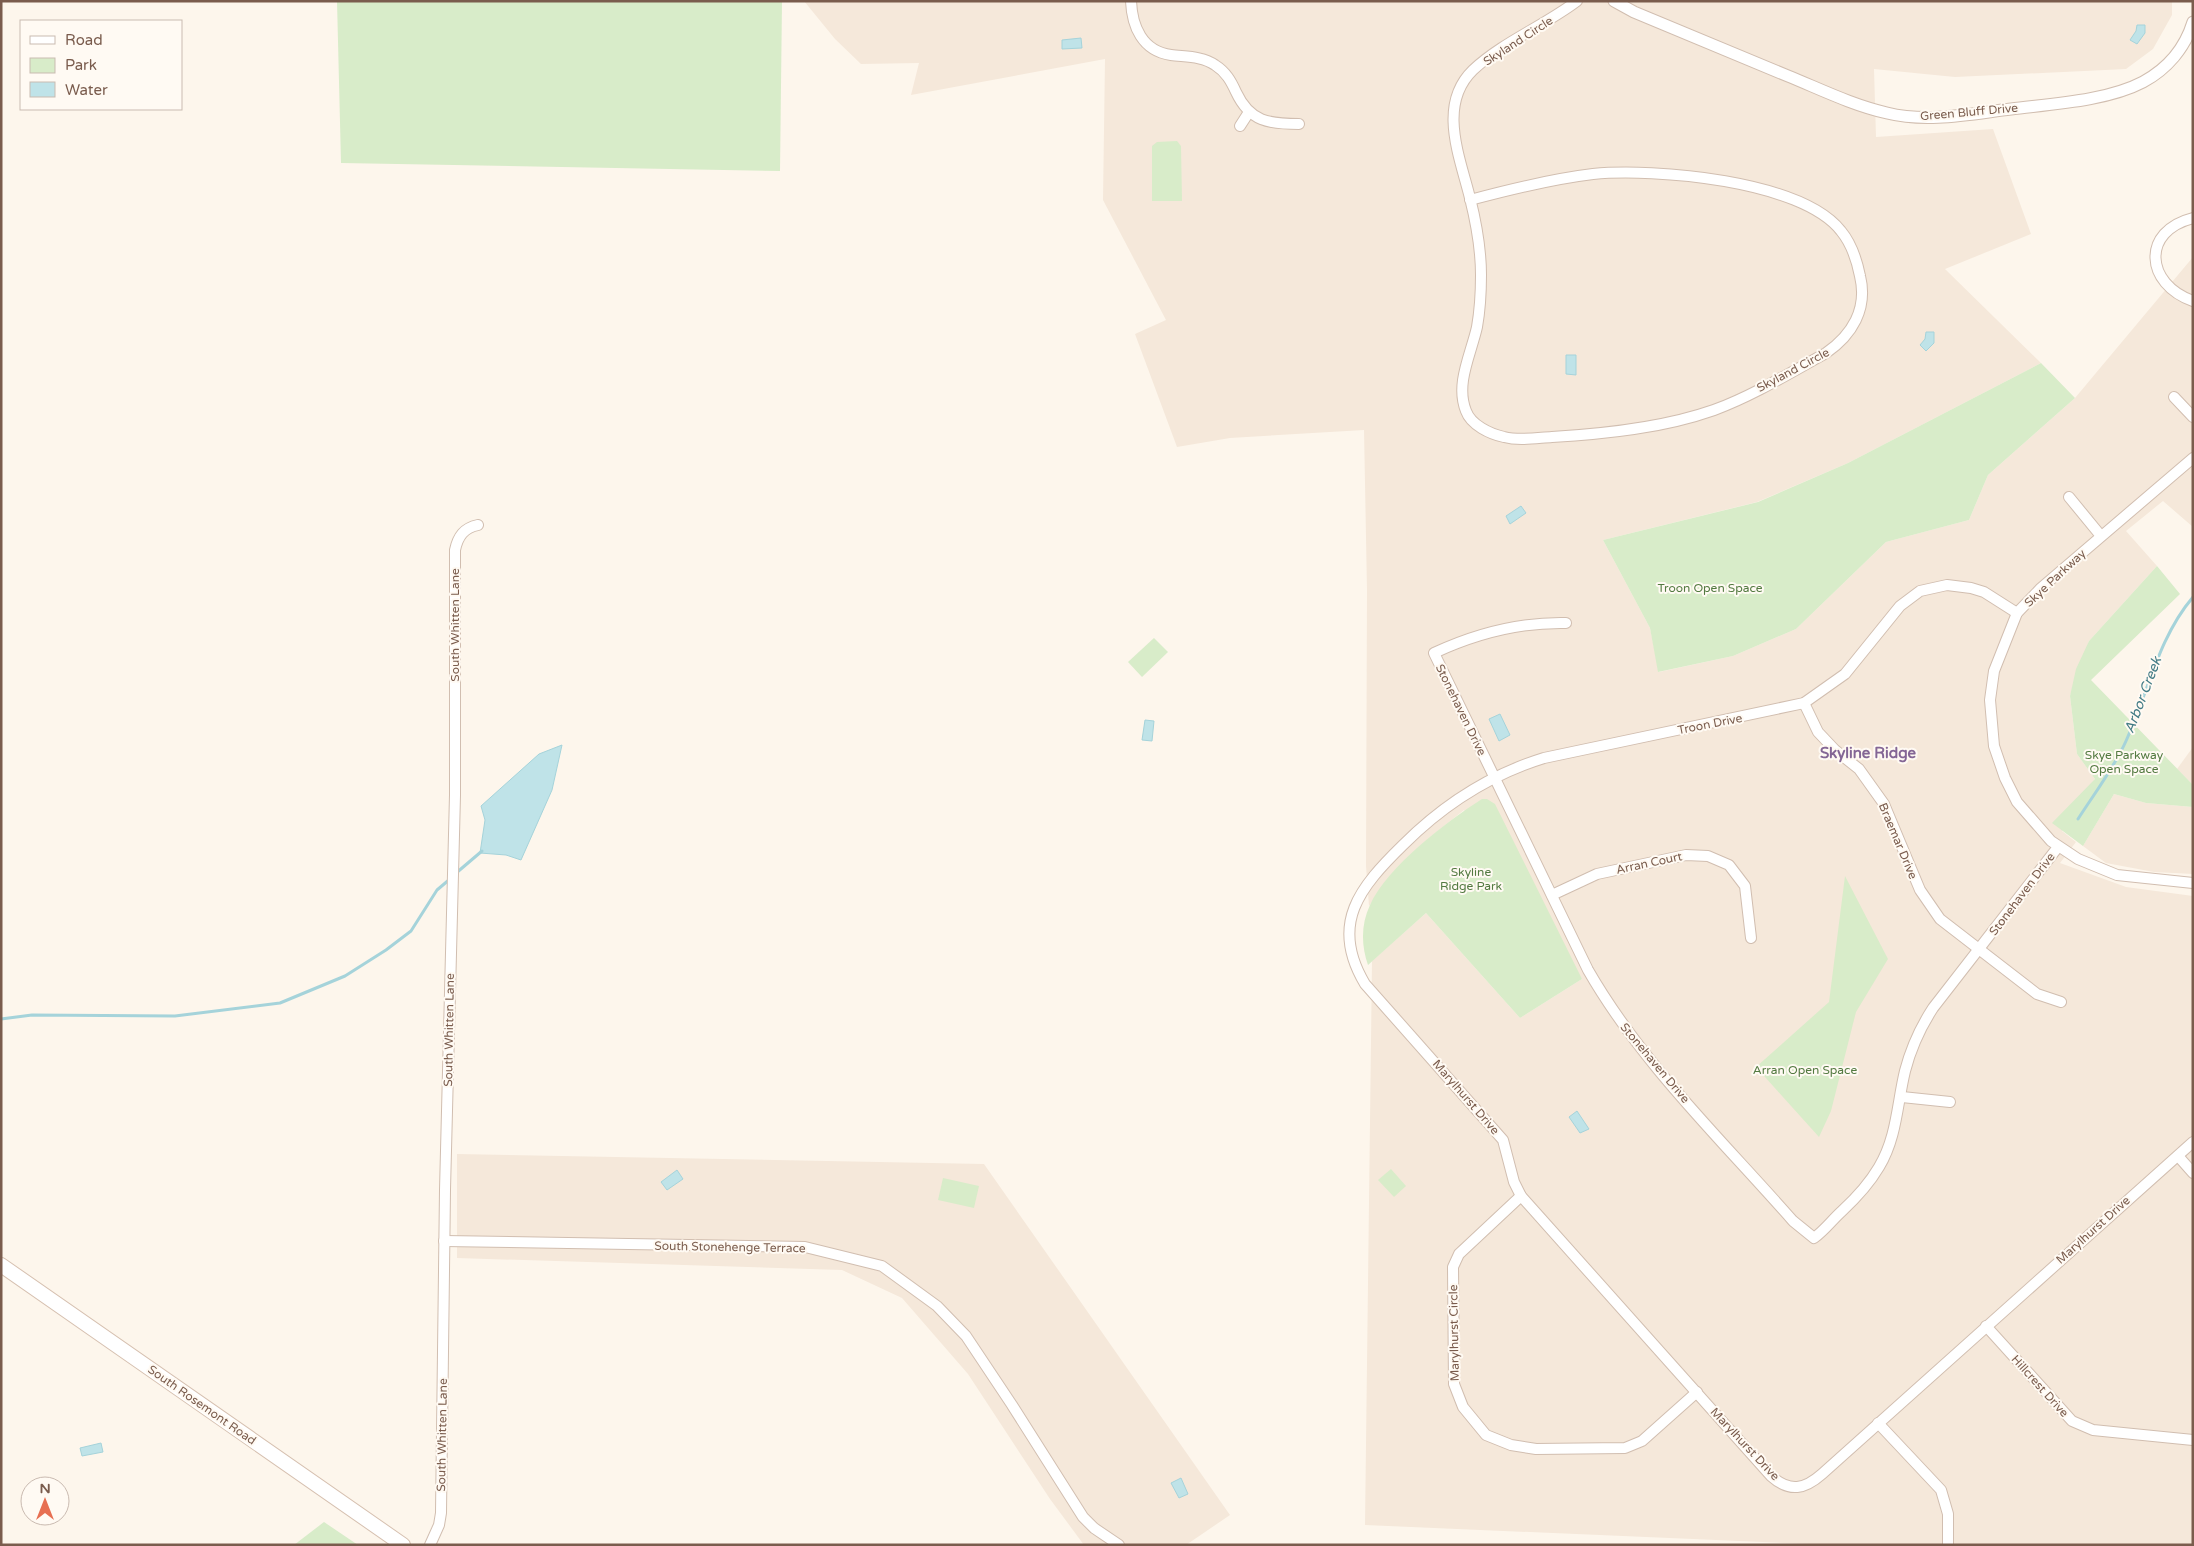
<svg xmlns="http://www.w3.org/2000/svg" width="2194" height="1546" font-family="'Varela Round',sans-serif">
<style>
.residential{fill:#f5e8da}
.green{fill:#d8ecc9}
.water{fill:#bfe3e8;stroke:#a5d3da}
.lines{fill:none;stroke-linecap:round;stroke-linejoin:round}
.stream{stroke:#a5d3da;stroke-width:3}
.minor-casing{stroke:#d1beb0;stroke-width:12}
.tertiary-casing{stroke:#d1beb0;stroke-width:13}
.secondary-casing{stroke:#d6c0b0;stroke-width:16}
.minor{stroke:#fff;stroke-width:10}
.tertiary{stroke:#fff;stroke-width:11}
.secondary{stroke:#fff;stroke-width:14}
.labels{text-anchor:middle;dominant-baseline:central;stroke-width:4;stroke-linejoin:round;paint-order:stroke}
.street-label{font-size:12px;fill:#7a5c4d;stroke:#fffaf3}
.park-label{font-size:12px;fill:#537a41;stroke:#fffaf3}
.water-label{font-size:14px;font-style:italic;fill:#437c86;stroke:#fffaf3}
.quarter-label{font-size:15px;font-weight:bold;fill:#846695;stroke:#fffaf3}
</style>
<rect width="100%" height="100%" fill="#fdf6ec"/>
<g class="residential">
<path d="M 804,1 L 2172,1 L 2172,15 L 2153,49 L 2126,69 L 1955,77 L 1874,69 L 1876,137 L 1993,129 L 2031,234 L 1945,269 L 2041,363 L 1848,463 L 1757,502 L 1603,540 L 1650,628 L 1659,672 L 1733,656 L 1796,629 L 1886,542 L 1969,520 L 1988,475 L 2075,398 L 2193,257 L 2193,527 L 2163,501 L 2126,531 L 2157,566 L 2089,641 L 2070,696 L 2077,754 L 2095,779 L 2062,831 L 2076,842 L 2060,863 L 2126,887 L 2193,896 L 2193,1545 L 1833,1545 L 1365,1525 L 1372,961 L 1426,913 L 1520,1018 L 1582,979 L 1464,810 L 1429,838 L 1391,876 L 1369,906 L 1366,866 L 1367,590 L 1364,430 L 1230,438 L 1177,447 L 1135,334 L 1166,320 L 1103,200 L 1105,59 L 911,95 L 919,63 L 861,64 L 835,39 Z"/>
<path d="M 2193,747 L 2193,785 L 2177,769 Z"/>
<path d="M 2114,794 L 2146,803 L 2193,807 L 2193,874 L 2154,872 L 2106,863 L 2083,846 Z"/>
<path d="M 457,1154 L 984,1164 L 1230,1515 L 1186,1545 L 1084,1545 L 1050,1499 L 968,1374 L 902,1298 L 842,1270 L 457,1258 Z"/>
</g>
<g class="green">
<path d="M 337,1 L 782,1 L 780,171 L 341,163 Z"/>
<path d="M 1177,141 L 1181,146 L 1182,201 L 1152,201 L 1152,146 L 1157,142 Z"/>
<path d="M 2041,363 L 2075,398 L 1988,475 L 1969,520 L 1886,542 L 1796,629 L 1733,656 L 1658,672 L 1650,628 L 1603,540 L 1758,502 L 1848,463 Z"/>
<path d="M 2157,566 L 2180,594 L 2091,680 L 2193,785 L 2193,807 L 2146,803 L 2114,794 L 2083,846 L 2052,823 L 2095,779 L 2077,754 L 2070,696 L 2076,669 L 2089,641 Z"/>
<path d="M 1154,638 L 1168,652 L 1142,677 L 1128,662 Z"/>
<path d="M 1482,799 L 1487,799 L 1495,804 L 1582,979 L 1520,1018 L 1426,913 L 1368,965 C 1361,945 1361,924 1370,905 C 1387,867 1447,821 1482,799 Z"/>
<path d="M 1845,876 L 1888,959 L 1856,1012 L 1831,1111 L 1819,1137 L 1756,1067 L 1829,1002 Z"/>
<path d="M 1391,1169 L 1406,1186 L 1394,1197 L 1378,1180 Z"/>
<path d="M 943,1178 L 979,1186 L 974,1208 L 938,1200 Z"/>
<path d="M 324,1522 L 358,1545 L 294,1545 Z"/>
</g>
<g class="water">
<path d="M 2137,25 L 2145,25 L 2145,33 L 2137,44 L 2130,40 L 2136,31 Z"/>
<path d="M 1081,38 L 1082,48 L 1062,49 L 1062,40 Z"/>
<path d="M 1926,332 L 1934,332 L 1934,343 L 1926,351 L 1920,345 L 1925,339 Z"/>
<path d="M 1566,355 L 1576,355 L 1576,375 L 1566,374 Z"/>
<path d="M 1521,506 L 1526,513 L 1510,524 L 1506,516 Z"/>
<path d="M 1500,714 L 1510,735 L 1499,741 L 1489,719 Z"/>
<path d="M 1145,720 L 1154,721 L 1152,741 L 1142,740 Z"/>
<path d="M 562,745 L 552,790 L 521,860 L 506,855 L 480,853 L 485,820 L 481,806 L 539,754 Z"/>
<path d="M 1577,1111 L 1589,1129 L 1580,1133 L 1569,1117 Z"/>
<path d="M 677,1170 L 683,1179 L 667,1190 L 661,1182 Z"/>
<path d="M 101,1443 L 103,1452 L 82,1456 L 80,1448 Z"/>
<path d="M 1181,1478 L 1188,1494 L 1179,1498 L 1171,1483 Z"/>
</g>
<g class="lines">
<g class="stream">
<path d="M 2078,819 C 2094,794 2114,768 2126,741 C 2148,693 2158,638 2193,597"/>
<path d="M 455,874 L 482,851"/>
<path d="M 1,1019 L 32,1015 L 175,1016 L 280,1003 L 345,976 L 386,950 L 411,931 L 437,890 L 450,879"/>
</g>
<defs>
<g id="minor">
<path d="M 1131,1 C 1132,26 1142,51 1171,55 C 1185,57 1202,56 1215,65 C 1226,72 1231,81 1236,92 C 1250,122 1269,124 1299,124"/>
<path d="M 1240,126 L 1249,112"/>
<path d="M 1470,200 C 1511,189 1551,179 1593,174 C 1654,168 1801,180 1841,231 C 1851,243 1857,261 1860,276 C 1868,309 1852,335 1826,353 C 1790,373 1752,396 1714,410 C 1663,428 1605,434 1552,437 C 1536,438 1519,441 1504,437 C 1490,434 1471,425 1466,411 C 1455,384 1471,354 1477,327 C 1480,310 1481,292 1481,275 C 1481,249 1476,222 1470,198 C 1460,157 1437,105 1473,70 C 1503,42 1544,26 1577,1"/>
<path d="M 2193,218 C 2141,231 2145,284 2193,301"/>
<path d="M 2174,397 L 2193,417"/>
<path d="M 2193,458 L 2041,588 L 2017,613 L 1994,671 L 1990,700 L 1994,746 L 2005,778 L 2017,802 L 2051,841 L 2078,859 L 2117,875 L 2193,883"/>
<path d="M 2069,497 L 2101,536"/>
<path d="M 2017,613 L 1984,592 L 1971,588 L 1947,585 L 1920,591 L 1900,606 L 1845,674 L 1804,703 L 1544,758 C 1489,775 1443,805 1403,845 C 1360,887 1329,924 1365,984 L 1503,1140 L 1514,1182 L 1521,1196 L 1771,1476 C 1790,1493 1805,1489 1822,1474 L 2193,1142"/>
<path d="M 1566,623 C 1519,622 1477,633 1434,653 L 1588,970 C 1642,1064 1722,1140 1793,1221 L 1814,1238 C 1825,1230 1832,1220 1842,1211 C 1856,1198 1869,1184 1879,1167 C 1897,1137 1897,1104 1905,1071 C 1911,1048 1920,1028 1933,1008 L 2058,847"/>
<path d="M 1804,703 L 1818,732 L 1835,750 L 1859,769 L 1884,804 L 1920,890 L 1940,919 L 2037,994 L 2061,1002"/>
<path d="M 1552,895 L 1597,874 L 1686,855 L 1708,856 L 1729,865 L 1745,886 L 1751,938"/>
<path d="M 1902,1097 L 1950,1102"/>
<path d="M 2178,1156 L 2193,1173"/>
<path d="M 1521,1196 L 1459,1254 L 1453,1267 L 1454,1384 L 1463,1407 L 1486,1435 L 1511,1445 L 1536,1449 L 1625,1448 L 1642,1441 L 1697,1392"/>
<path d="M 444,1241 L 805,1247 L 882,1266 L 937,1306 L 966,1336 L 1012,1405 L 1083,1517 L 1094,1528 L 1119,1545"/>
<path d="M 1986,1326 L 2072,1421 L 2093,1430 L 2193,1440"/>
<path d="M 1878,1423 L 1941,1490 L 1948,1514 L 1948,1545"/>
<path d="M 430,1545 L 439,1525 L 441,1513 L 445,1190 L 455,795 L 455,550 C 458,536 464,528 478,525"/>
</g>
<path id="tertiary" d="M 1614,1 L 1634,12 C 1685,33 1736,54 1788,76 C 1820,89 1852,105 1887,113 C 1927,123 1970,114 2011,109 C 2051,104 2107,101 2143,82 C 2167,69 2185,48 2193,22"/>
<path id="secondary" d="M 1,1265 L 403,1545"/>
</defs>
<use href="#minor" class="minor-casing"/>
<use href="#tertiary" class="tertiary-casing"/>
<use href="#secondary" class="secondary-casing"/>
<use href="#minor" class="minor"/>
<use href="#tertiary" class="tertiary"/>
<use href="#secondary" class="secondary"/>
</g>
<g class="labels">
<g class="street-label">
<text transform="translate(1518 41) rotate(-33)">Skyland Circle</text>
<text transform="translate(1969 112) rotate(-5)">Green Bluff Drive</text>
<text transform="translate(1793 370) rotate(-28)">Skyland Circle</text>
<text transform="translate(2055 578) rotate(-43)">Skye Parkway</text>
<text transform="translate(455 625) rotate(-90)">South Whitten Lane</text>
<text transform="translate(1461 710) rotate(64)">Stonehaven Drive</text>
<text transform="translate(1710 724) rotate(-11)">Troon Drive</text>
<text transform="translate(1898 841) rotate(67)">Braemar Drive</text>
<text transform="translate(1649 863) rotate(-12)">Arran Court</text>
<text transform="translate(2022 894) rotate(-53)">Stonehaven Drive</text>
<text transform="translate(449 1030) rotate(-89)">South Whitten Lane</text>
<text transform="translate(1655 1063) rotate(50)">Stonehaven Drive</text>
<text transform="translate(1466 1097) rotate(49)">Marylhurst Drive</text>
<text transform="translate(2093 1230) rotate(-42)">Marylhurst Drive</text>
<text transform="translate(730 1247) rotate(1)">South Stonehenge Terrace</text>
<text transform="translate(1454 1333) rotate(-91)">Marylhurst Circle</text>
<text transform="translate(2040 1386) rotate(48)">Hillcrest Drive</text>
<text transform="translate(202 1405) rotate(35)">South Rosemont Road</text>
<text transform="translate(442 1435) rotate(-89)">South Whitten Lane</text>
<text transform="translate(1745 1444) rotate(47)">Marylhurst Drive</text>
</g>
<g class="park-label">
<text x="1710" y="588">Troon Open Space</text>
<text x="2124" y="755">Skye Parkway<tspan x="2124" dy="14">Open Space</tspan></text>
<text x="1471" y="872">Skyline<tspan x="1471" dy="14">Ridge Park</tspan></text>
<text x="1805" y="1070">Arran Open Space</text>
</g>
<g class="water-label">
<text transform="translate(2143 695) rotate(-69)">Arbor Creek</text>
</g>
<g class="quarter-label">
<text x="1868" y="753">Skyline Ridge</text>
</g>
</g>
<rect width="2194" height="1546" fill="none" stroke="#7a5c4d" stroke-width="5"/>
<rect x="20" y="20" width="162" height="90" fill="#fffaf3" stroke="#cabbb1"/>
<rect x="30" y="36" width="25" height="8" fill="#ffffff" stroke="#cabbb1"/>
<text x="65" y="45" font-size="15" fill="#7a5c4d">Road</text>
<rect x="30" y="58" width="25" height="15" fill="#d8ecc9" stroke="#cabbb1"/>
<text x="65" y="70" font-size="15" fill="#7a5c4d">Park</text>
<rect x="30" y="82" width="25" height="15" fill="#bfe3e8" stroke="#cabbb1"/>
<text x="65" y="95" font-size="15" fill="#7a5c4d">Water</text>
<g transform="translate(45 1501)"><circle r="24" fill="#fffaf3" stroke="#cabbb1"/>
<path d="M0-4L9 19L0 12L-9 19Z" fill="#e76f51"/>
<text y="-8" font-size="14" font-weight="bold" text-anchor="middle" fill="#7a5c4d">N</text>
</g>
</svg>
